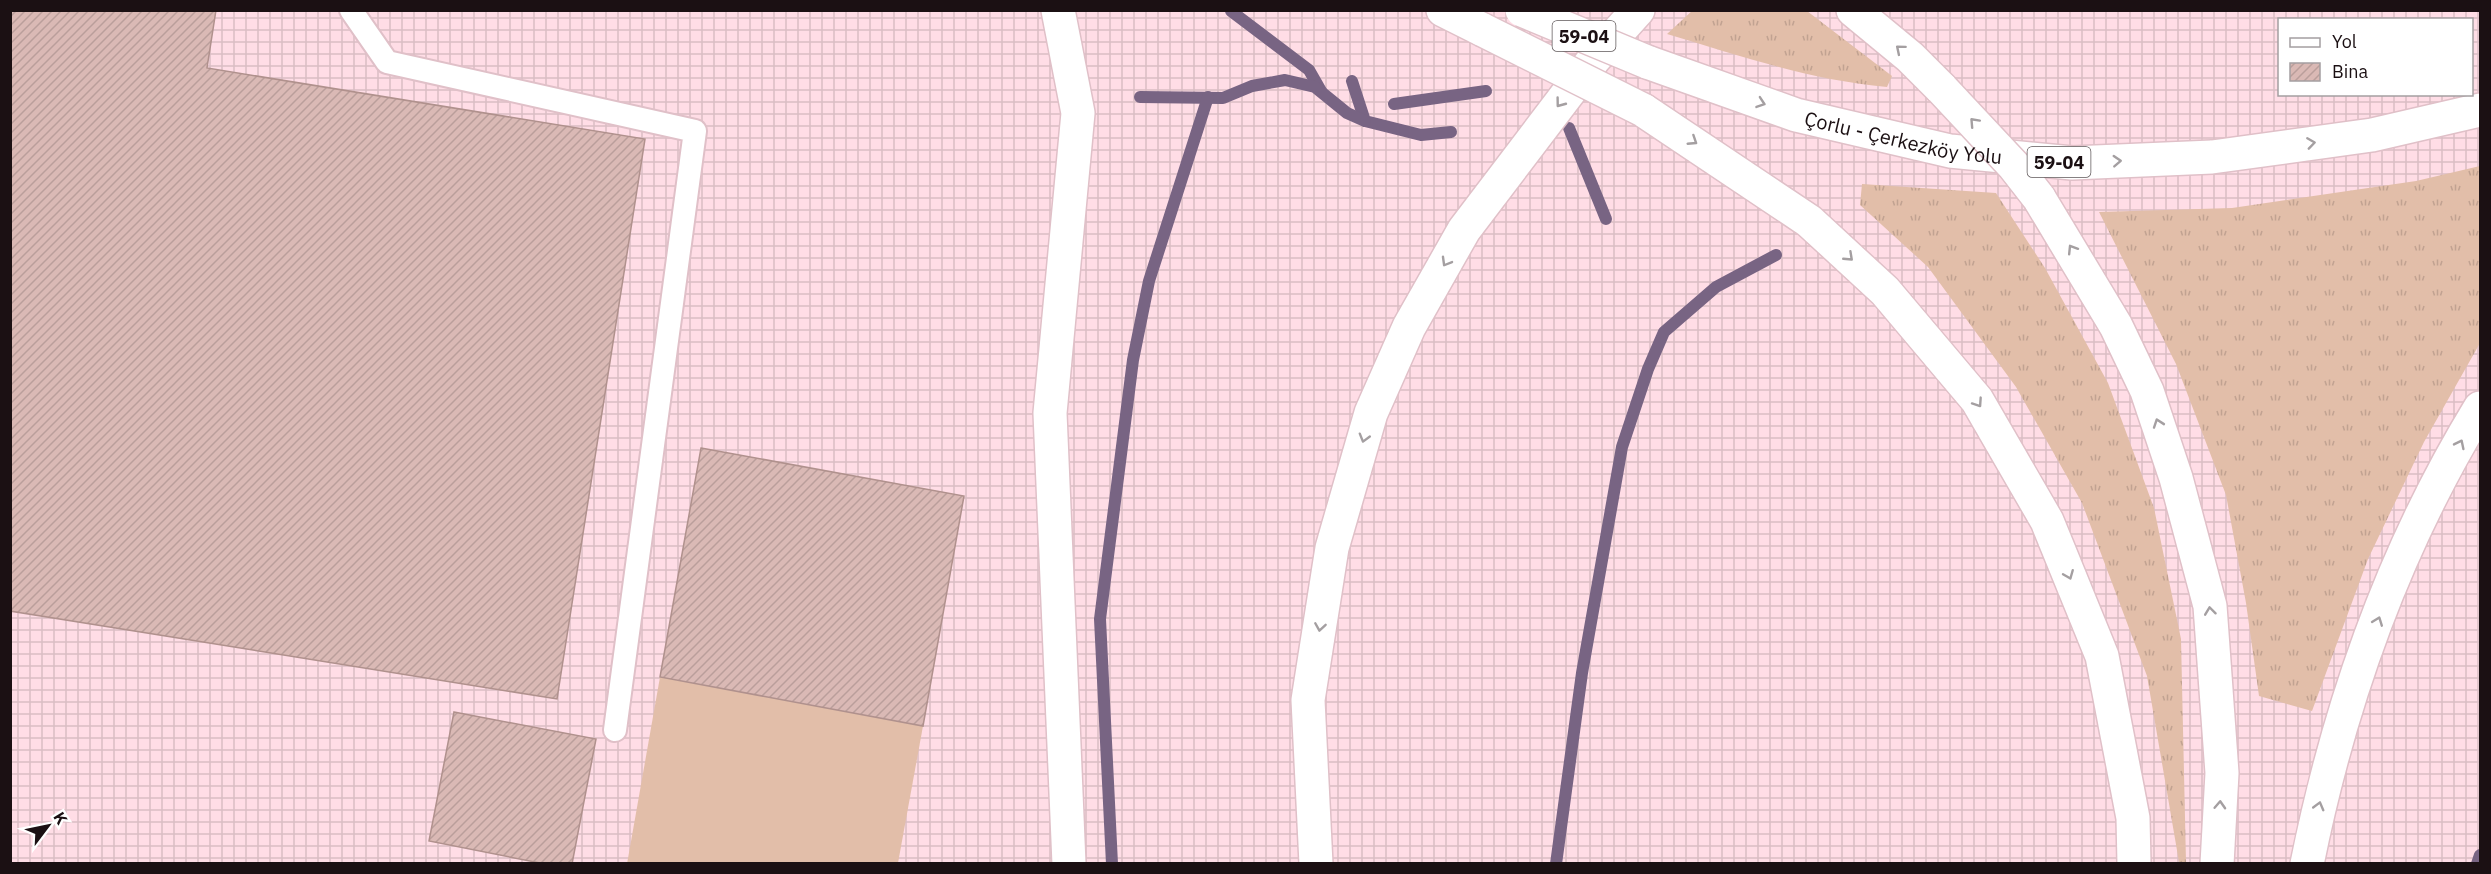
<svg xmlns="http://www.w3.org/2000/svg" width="2491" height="874" font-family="'IBM Plex Sans',sans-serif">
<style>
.industrial{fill:url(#industrial-grid);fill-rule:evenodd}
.grass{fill:url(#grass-tufts)}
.pitch{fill:#e2bea9}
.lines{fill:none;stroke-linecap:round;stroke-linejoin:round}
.stream{stroke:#786483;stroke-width:12}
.building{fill:url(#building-hatch);stroke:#b0918d;stroke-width:1.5}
.lane-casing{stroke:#e0c0c8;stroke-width:26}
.street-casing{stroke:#e0c0c8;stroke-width:36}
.primary-casing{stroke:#e0c0c8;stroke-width:36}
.highway-casing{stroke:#e0c0c8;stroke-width:36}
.lane{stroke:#fff;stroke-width:22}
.street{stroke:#fff;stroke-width:33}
.primary{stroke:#fff;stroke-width:33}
.highway{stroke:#fff;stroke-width:33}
.primary-bridge-casing{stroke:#e0c0c8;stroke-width:36;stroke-linecap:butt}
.highway-bridge-casing{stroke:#e0c0c8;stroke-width:36;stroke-linecap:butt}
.primary-bridge{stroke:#fff;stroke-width:33}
.highway-bridge{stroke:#fff;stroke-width:33}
.oneway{stroke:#a49fa1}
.labels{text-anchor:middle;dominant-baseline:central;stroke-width:4.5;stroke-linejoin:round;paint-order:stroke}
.shield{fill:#fff;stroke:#5f585a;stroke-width:1.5}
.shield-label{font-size:18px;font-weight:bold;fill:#1b1013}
.street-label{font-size:20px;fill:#1b1013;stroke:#fff}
</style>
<defs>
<pattern id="industrial-grid" width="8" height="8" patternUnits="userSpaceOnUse" patternTransform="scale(1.5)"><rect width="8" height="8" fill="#ffdde6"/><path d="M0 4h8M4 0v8" fill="none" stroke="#dabdc4"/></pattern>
<pattern id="grass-tufts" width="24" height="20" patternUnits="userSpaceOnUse" patternTransform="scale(1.5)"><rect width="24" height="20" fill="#e2bea9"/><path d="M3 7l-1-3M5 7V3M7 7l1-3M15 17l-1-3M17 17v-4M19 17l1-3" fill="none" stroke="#c1a291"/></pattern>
<pattern id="building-hatch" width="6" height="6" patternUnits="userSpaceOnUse" patternTransform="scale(1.5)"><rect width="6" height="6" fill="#dab9b5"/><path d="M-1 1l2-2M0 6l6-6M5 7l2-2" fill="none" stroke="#ba9e9b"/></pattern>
</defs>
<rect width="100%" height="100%" fill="#fceef2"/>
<path class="industrial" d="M 11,11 L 2480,11 L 2480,863 L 11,863 ZM 2280,20 L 2472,20 L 2472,94 L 2280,94 Z"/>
<g class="grass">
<path d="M 1693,10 L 1807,11 L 1892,76 L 1887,87 C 1811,80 1740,56 1667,34 Z"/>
<path d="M 2480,166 L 2480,343 L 2424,442 L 2368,559 L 2312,711 L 2259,696 L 2246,603 L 2226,495 L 2176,364 L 2099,212 L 2232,208 L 2416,181 Z"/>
<path d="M 1862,184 L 1996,193 L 2045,268 L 2108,383 L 2154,508 L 2181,639 L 2186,862 L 2179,862 L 2147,676 L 2082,503 L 2016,387 L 1928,267 L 1860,205 Z"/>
</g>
<path class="pitch" d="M 660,677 L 923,726 L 898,863 L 627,864 Z"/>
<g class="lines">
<g class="stream">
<path d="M 1231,11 L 1309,70 L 1321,91"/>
<path d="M 1352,81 L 1365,121 L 1421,135 L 1451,132"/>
<path d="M 1140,97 L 1223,98 L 1252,86 L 1285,80 L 1315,87 L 1347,113 L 1365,121"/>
<path d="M 1394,104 L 1486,91"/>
<path d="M 1569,128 L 1606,219"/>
<path d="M 1112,864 L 1100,619 L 1133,360 L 1149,281 L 1208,97"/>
<path d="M 1556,864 L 1582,673 L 1622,447 L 1648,369 L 1664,332 L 1716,287 L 1776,255"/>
<path d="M 2477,864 L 2480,855"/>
</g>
</g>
<g class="building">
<path d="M 10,10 L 216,10 L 207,68 L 645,139 L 557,699 L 10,611 Z"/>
<path d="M 701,448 L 964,496 L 923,726 L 660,677 Z"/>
<path d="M 454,712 L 596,739 L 572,864 L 545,864 L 429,841 Z"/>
</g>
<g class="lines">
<defs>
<path id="lane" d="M 351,10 L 387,62 L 695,131 L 615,730"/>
<path id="street" d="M 1058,10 L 1078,113 L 1050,413 L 1069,864"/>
<g id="primary">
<path id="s1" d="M 1647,62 L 1796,115 L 1950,151 L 2072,163 L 2212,157 L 2372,135 L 2480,110"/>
</g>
<g id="highway">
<path d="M 1443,10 L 1483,30"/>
<path d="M 1853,10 L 1910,57 L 1942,89"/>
<path d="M 1643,110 L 1809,221 L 1885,291 L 1977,400 L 2047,521 L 2102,656 L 2133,818 L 2134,864"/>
<path d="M 2039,198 L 2116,326 L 2147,391 L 2176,478 L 2210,606 L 2222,773 L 2217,864"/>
<path d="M 1316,864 L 1308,700 L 1332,548 L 1371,413 L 1409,327 L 1464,230 L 1594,59 L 1638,10"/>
<path d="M 2307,864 C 2339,705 2395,547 2480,408"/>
</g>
</defs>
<use href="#lane" class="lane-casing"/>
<use href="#street" class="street-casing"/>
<use href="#primary" class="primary-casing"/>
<use href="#highway" class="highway-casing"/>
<use href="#lane" class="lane"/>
<use href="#street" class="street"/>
<use href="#primary" class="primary"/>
<use href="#highway" class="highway"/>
<defs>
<path id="primary-bridge" d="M 1522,10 L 1647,62"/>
<g id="highway-bridge">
<path d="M 1483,30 L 1643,110"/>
<path d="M 1942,89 L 2014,166 L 2039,198"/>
</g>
</defs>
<use href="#primary-bridge" class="primary-bridge-casing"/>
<use href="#highway-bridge" class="highway-bridge-casing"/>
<use href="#primary-bridge" class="primary-bridge"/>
<use href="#highway-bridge" class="highway-bridge"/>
</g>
<defs><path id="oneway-chevron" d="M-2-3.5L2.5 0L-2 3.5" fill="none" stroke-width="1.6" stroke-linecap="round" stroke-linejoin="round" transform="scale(1.5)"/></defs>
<g class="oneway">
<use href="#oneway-chevron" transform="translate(1900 49) rotate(-140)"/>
<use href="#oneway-chevron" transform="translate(1560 103) rotate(127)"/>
<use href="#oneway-chevron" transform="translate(1761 103) rotate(19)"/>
<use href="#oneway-chevron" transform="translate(1974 122) rotate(-133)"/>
<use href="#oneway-chevron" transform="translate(1693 141) rotate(33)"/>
<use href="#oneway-chevron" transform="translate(2311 143) rotate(-8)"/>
<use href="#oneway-chevron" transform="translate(2117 161) rotate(-3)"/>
<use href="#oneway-chevron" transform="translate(2072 249) rotate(-122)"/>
<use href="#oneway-chevron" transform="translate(1849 257) rotate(43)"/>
<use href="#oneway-chevron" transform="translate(1446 262) rotate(120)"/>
<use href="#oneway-chevron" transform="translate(1978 403) rotate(56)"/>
<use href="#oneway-chevron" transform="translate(2158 423) rotate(-109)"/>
<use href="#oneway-chevron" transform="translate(1364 438) rotate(106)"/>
<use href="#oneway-chevron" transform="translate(2460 444) rotate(-64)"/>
<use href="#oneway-chevron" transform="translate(2069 575) rotate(68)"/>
<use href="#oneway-chevron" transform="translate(2210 611) rotate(-97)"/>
<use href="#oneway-chevron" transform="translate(2378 621) rotate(-69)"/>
<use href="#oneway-chevron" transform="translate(1320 627) rotate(99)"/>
<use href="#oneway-chevron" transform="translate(2220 805) rotate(-87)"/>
<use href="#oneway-chevron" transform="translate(2319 806) rotate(-75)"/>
</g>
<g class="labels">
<g class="shield">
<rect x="1552.5" y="21" width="63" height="30" rx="4.5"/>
<rect x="2027.5" y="147" width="63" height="30" rx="4.5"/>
</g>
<g class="shield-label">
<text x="1584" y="36">59-04</text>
<text x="2059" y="162">59-04</text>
</g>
<g class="street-label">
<text stroke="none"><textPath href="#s1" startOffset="268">Çorlu - Çerkezköy Yolu</textPath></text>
</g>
</g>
<rect width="2491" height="874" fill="none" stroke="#1b1013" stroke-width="24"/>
<rect x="2278" y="18" width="195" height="78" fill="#ffffff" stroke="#a49fa1" stroke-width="1.5"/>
<rect x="2290" y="38" width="30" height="9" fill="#ffffff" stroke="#a49fa1" stroke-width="1.5"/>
<text x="2332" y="48" font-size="18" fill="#1b1013">Yol</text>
<rect x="2290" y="63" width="30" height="18" fill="url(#building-hatch)" stroke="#a49fa1" stroke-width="1.5"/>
<text x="2332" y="78" font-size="18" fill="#1b1013">Bina</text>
<g transform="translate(48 826) rotate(58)" stroke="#ffffff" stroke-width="4.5" paint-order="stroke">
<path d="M0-4.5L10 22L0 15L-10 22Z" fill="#1b1013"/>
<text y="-9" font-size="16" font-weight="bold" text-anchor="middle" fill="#1b1013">K</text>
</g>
</svg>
